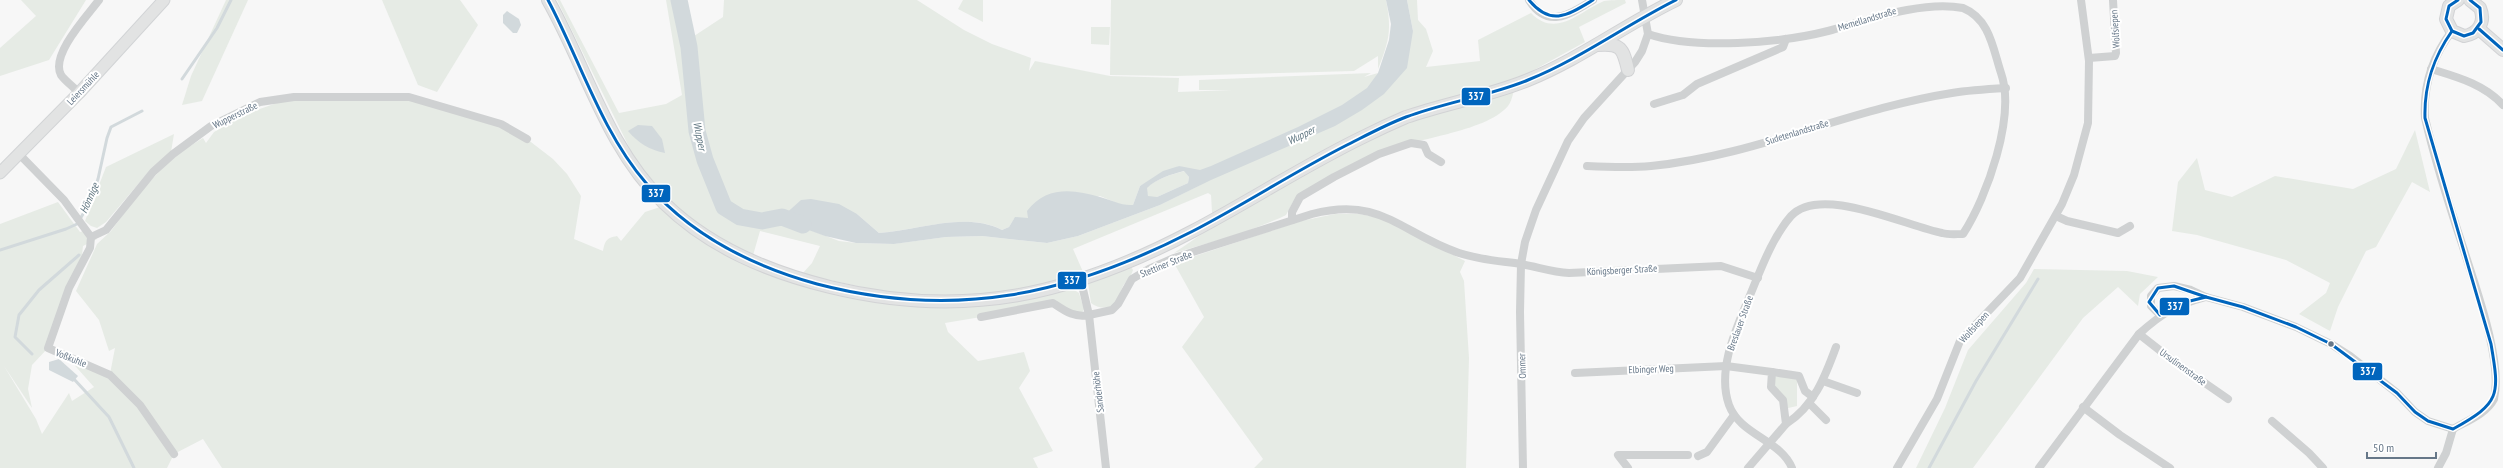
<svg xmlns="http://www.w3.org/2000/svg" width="2503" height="468" font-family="'PT Sans Narrow',sans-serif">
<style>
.green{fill:#e6ebe5;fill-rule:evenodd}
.water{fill:#d2d9dc;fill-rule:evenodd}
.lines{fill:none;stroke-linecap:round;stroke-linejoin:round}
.stream{stroke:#d2d9dc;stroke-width:3}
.river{stroke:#d2d9dc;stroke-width:17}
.secondary-casing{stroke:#d2d4d6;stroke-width:13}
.primary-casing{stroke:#d2d3d5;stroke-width:14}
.minor{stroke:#cfd1d2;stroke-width:8}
.secondary{stroke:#e2e3e3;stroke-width:11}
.primary{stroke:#e2e3e3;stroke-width:12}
.bus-1-casing{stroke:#fff;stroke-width:6}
.bus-1{stroke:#0065bd;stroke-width:3}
.bus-dot{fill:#678;stroke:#fff;stroke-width:1.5}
.labels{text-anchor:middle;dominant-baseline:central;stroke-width:4;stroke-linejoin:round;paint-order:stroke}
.street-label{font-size:10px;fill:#678;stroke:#fff}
.water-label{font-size:11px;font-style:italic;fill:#627883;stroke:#fff}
.line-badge{stroke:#fff;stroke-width:1.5}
.badge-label{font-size:11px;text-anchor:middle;font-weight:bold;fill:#fff}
</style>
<rect width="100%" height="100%" fill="#f7f7f7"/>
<g class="green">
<path d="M 21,0 L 86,0 L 49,60 L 0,76 L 0,48 L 36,16 Z"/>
<path d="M 226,0 L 248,0 L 202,101 L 182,105 L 191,76 Z"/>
<path d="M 382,0 L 460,0 L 478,25 L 437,92 L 418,85 Z"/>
<path d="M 557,0 L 560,0 L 619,113 L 666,104 L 682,95 L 666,0 L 679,0 L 688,40 L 723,17 L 724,0 L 917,0 L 964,30 L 992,44 L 1031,58 L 1029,71 L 1035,61 L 1110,76 L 1179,78 L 1178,92 L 1232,90 L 1199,90 L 1199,80 L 1371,73 L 1364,77 L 1378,73 L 1376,76 L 1413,31 L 1407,0 L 1417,0 L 1418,20 L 1426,29 L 1433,51 L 1426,67 L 1480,61 L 1478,40 L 1531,13 C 1556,39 1580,11 1604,1 C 1609,0 1619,0 1625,0 L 1626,3 L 1579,27 L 1585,42 L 1516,80 C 1514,87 1513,100 1508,106 C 1485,133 1412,138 1378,154 C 1349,169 1321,186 1293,202 L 1286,215 L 1280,218 L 1240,234 L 1174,253 L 1218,223 L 1212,212 L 1211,195 L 1208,193 L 1073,249 L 1084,274 L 1030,290 L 955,297 L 894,294 L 802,274 L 812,263 L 820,246 L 760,231 L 750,266 L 930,306 L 979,306 L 1073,289 L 1079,293 L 1084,309 L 1082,313 L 1071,312 L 1054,300 L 981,317 L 945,323 L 948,332 L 978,361 L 1024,352 L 1030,371 L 1019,388 L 1053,451 L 1033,458 L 1038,468 L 222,468 L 203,439 L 174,454 L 167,468 L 0,468 L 0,224 L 58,202 L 80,232 L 87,230 L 97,239 L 83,246 L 82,255 L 48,348 L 32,365 L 28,389 L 32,408 L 4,366 L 36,419 L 42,434 L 69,393 L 72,401 L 94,387 L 69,359 L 110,374 L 115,348 L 109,351 L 99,320 L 76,291 L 97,244 L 111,231 L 139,193 L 174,156 L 203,138 L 206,143 L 214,132 L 245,114 L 294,97 L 409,97 L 501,124 L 527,139 L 553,159 L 567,174 L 581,196 L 574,239 L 603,251 C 605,241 606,238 617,236 L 621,241 L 645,212 L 660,207 L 657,189 L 628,152 L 630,149 ZM 1179,166 L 1185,171 C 1172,174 1156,179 1146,188 L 1148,197 L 1157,197 L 1188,183 L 1189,177 L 1185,172 L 1200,185 L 1160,205 L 1078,236 L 1047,243 L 982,236 L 946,237 L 893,244 L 856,243 L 839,241 L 805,228 L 857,214 L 879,233 C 917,231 966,211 1002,230 L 1009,227 L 1014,219 L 1028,218 L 1100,196 L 1124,206 L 1133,205 L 1140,186 Z"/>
<path d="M 963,0 L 983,0 L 983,22 L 958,9 Z"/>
<path d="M 1111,0 L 1386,0 C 1392,30 1389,41 1378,69 L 1378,56 L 1354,71 L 1176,76 L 1110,75 Z"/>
<path d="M 1091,27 L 1110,27 L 1109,45 L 1091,44 Z"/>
<path d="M 2415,130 L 2430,192 L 2412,182 L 2376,247 L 2366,251 L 2338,307 L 2330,331 L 2299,314 L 2326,293 L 2330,283 L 2286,260 L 2197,235 L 2172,231 L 2178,182 L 2197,158 L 2205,190 L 2232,197 L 2275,176 L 2353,189 L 2396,169 Z"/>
<path d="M 174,134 L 171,152 L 150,170 L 106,222 L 97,228 L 91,226 L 85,221 L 106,167 Z"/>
<path d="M 1335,214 L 1359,214 L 1381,218 L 1465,261 L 1460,272 L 1464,281 L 1469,358 L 1466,468 L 1254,468 L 1263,459 L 1182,347 L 1204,317 L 1174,263 L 1301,221 Z"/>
<path d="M 1131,267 L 1133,270 C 1131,277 1126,281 1123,286 C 1120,291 1120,297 1117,302 C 1112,310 1098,309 1091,303 L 1088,283 Z"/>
<path d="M 2034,269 L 2127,271 L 2158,277 L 2140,294 L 2138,306 L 2118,287 L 2083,318 L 1973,468 L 1916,468 L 1945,408 L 1968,350 L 2026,283 Z"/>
<path d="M 1775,377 L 1797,377 L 1797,406 L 1788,408 L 1784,396 L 1775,388 Z"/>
</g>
<g class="water">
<path d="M 1386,0 L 1407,0 L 1413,31 L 1407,68 L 1384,94 L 1362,110 L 1335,126 L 1211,180 L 1160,205 L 1078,236 L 1047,243 L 982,236 L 946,237 L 894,244 L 856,243 L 825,236 L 784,221 L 782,217 L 801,200 L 811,199 L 839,204 L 857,214 L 879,233 C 918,231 964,211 1002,230 L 1009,227 L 1015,217 L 1028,218 L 1027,211 C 1046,186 1073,189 1100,197 C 1112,200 1121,206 1133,205 L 1140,186 L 1163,171 L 1179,166 L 1200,170 L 1211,166 L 1298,127 L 1342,105 L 1367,88 L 1378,73 L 1389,40 L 1391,24 ZM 1184,171 L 1189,177 L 1188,183 L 1157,197 L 1148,196 L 1147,188 C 1156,179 1172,174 1184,171 Z"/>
<path d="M 507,11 L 519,19 L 521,25 L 517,33 L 513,33 L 503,23 L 503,15 Z"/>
<path d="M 638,125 L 652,126 L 662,139 L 665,153 C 650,150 638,143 628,131 Z"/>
<path d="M 59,359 L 78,376 L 73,382 L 49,370 L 49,362 Z"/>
</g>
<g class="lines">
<g class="stream">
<path d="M 182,79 L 217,28 L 231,0"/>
<path d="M 0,250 L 66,229 L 77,224 L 89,204 L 98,179 L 107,138 L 111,127 L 142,111"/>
<path d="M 32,354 L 15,337 L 19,315 L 39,290 L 79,255"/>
<path d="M 73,378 L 109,417 L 134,468"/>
<path d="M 1929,468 L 1976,381 L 2038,279"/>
</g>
<path class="river" d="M 679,0 L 689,47 L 697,131 L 705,160 L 724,207 L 740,217 L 762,221 L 782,217 L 803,225"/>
<defs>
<path id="secondary" d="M 0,173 L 79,93 L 164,0"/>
<g id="primary">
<path d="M 548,0 C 587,69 606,146 664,203 C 710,248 769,272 830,287 C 965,320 1072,295 1193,231 C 1250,201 1305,165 1363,137 C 1377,130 1392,123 1406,117 C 1447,103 1489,96 1528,80 C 1580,59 1626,24 1676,0"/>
<path d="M 2458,0 L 2449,6 L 2446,19 L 2452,31 L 2464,36 C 2478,34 2486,22 2480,8 L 2470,0"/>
<path d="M 2479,29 L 2503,50"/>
<path d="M 1597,45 C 1621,43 1623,48 1628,70"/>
</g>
</defs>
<use href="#secondary" class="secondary-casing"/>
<use href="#primary" class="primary-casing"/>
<g class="minor">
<path d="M 1529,0 C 1548,30 1570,14 1593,0"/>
<path d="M 2452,31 C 2432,57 2423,86 2425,118 C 2435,161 2449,205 2463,247 C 2475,286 2503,360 2494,399 C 2486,414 2467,421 2453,429"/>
<path d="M 1648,34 C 1694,50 1781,43 1828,31 C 1868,20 1923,0 1963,8 C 1990,19 1993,49 2001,73 C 2016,116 1987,197 1963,234 C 1956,234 1949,235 1942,233 C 1906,226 1820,184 1791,216 C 1771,239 1760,272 1748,300 C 1735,331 1717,371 1729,405 C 1740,435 1781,440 1792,468"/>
<path d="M 2089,58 L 2115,56 L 2116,53 L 2113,0"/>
<path d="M 2431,69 C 2457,77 2484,84 2503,105"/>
<path d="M 79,93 C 74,87 65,81 61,75 C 50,55 87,16 99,0"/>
<path d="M 1654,104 L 1683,95 L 1697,84 L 1774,51 L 1783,47 L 1786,39"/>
<path d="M 19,154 L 64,200 L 91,237 L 90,248 L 69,288 L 48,348 L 110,375 L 140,405 L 174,454"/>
<path d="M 1587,166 C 1608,167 1629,168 1651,166 C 1754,156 1850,109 1952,93 C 1970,90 1988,89 2006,88"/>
<path d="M 2056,216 L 2067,221 L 2118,233 L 2130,226"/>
<path d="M 1292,220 L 1292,212 L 1300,197 L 1334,177 L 1379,154 L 1411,143 L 1424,145 L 1428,154 L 1441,162"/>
<path d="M 91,237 L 106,230 L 153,172 L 173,154 L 211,126 L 260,102 L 294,97 L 409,97 L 501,124 L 527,139"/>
<path d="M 1081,281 L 1089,315 L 1112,310 L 1118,304 L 1132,279 L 1149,269 L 1174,258 L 1312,214 C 1382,196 1400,233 1459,253 C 1480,260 1500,261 1521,264 C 1538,267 1552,272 1569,273 L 1721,266 L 1758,278"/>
<path d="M 2160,315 L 2151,306 L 2151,296 L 2158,288 L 2174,286 L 2191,290 L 2206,297 L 2243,307 L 2296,327 L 2331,344 L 2350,356 L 2397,393 L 2415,412 L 2428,421 L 2453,429"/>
<path d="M 981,317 L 1053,303 C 1065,311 1074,318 1089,315 L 1106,468"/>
<path d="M 2139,334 L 2176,363 L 2228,399"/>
<path d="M 1772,372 L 1799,376 L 1805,391 L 1813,397"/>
<path d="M 1575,373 L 1726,366 L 1772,372 L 1771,387 L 1783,400 L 1786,424 L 1748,468"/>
<path d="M 1823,381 L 1857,393"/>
<path d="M 1809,403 L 1826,420"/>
<path d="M 2083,407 L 2120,435 L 2170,468"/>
<path d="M 2272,421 L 2309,453 L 2323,468"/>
<path d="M 1786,424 C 1814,406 1825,377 1836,347"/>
<path d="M 1698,456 L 1707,452 L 1734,415"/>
<path d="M 1523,468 L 1520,312 L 1521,264 L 1525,242 L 1536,210 L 1568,141 L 1584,118 L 1635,62 L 1642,51 L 1648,34 L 1642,0"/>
<path d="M 1628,468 L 1618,455 L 1688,455"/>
<path d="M 1897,468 L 1937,399 L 1960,341 L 2020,278 L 2062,204 L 2074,175 L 2088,123 L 2089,61 L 2081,0"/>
<path d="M 2039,468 L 2139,334 C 2162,313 2176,305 2206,297"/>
<path d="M 2438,468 L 2446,453 L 2453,429"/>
</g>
<use href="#secondary" class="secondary"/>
<use href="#primary" class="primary"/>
<defs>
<g id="bus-1">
<path d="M 548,0 C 580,60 601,131 646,183 C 691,236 752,266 817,284 C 955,320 1069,295 1193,231 C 1245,204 1294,172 1345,146 C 1365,136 1385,125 1406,117 C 1446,102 1489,96 1528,80 C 1580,59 1626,25 1676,0"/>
<path d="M 1529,0 C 1551,27 1568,15 1593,0"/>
<path d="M 2458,0 L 2449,6 L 2446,19 L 2452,31 L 2464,36 L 2473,33 L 2481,22 L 2480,8 L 2470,0"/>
<path d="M 2479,29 L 2503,50"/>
<path d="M 2174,286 L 2206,297 L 2178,304 L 2160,315 L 2149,302 L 2158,288 Z"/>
<path d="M 2206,297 L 2243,307 L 2296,327 L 2331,344 L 2397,393 L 2415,412 L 2428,421 L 2453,429 C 2500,403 2500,396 2491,344 L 2425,118 C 2424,85 2433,58 2452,31"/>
</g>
</defs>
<use href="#bus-1" class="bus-1-casing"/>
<use href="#bus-1" class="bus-1"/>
</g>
<circle class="bus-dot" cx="2331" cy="344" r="3.5"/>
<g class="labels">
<g class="street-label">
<text transform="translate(1867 19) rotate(-17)">Memellandstraße</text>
<text transform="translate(2115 29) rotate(-94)">Wolfsiepen</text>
<text transform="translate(83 88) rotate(-47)">Leiersmühle</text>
<text transform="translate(235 115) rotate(-26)">Wupperstraße</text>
<text transform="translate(1797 132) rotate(-17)">Sudetenlandstraße</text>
<text transform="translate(1166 264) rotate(-22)">Stettiner Straße</text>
<text transform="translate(1622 270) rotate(-3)">Königsberger Straße</text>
<text transform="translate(1740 323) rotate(-70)">Breslauer Straße</text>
<text transform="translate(1974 327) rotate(-48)">Wolfsiepen</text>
<text transform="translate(71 358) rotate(22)">Voßkuhle</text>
<text transform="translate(1522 366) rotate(-92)">Ommer</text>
<text transform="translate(2183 367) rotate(36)">Ursulinenstraße</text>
<text transform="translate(1651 369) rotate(-2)">Elbinger Weg</text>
<text transform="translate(1098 392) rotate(-97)">Sanderhöhe</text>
</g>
<g class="water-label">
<text transform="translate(1301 135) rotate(-26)">Wupper</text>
<text transform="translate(700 136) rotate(79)">Wupper</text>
<text transform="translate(89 198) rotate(-66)">Hönnige</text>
</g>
</g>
<g class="line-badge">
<rect x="1461" y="87" width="30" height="19" rx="4" fill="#0065bd"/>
<rect x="641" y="184" width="30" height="19" rx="4" fill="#0065bd"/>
<rect x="1057" y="271" width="30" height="19" rx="4" fill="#0065bd"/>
<rect x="2159" y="297" width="31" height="19" rx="4" fill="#0065bd"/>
<rect x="2352" y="362" width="31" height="19" rx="4" fill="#0065bd"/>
</g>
<g class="badge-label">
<text x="1476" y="100">337</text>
<text x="656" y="197">337</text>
<text x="1072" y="284">337</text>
<text x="2175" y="310">337</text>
<text x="2368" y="375">337</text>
</g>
<path d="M2367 452v6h69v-6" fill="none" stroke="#667788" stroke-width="2"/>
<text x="2373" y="452" font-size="12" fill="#667788" stroke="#ffffff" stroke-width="3" paint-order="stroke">50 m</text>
</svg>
